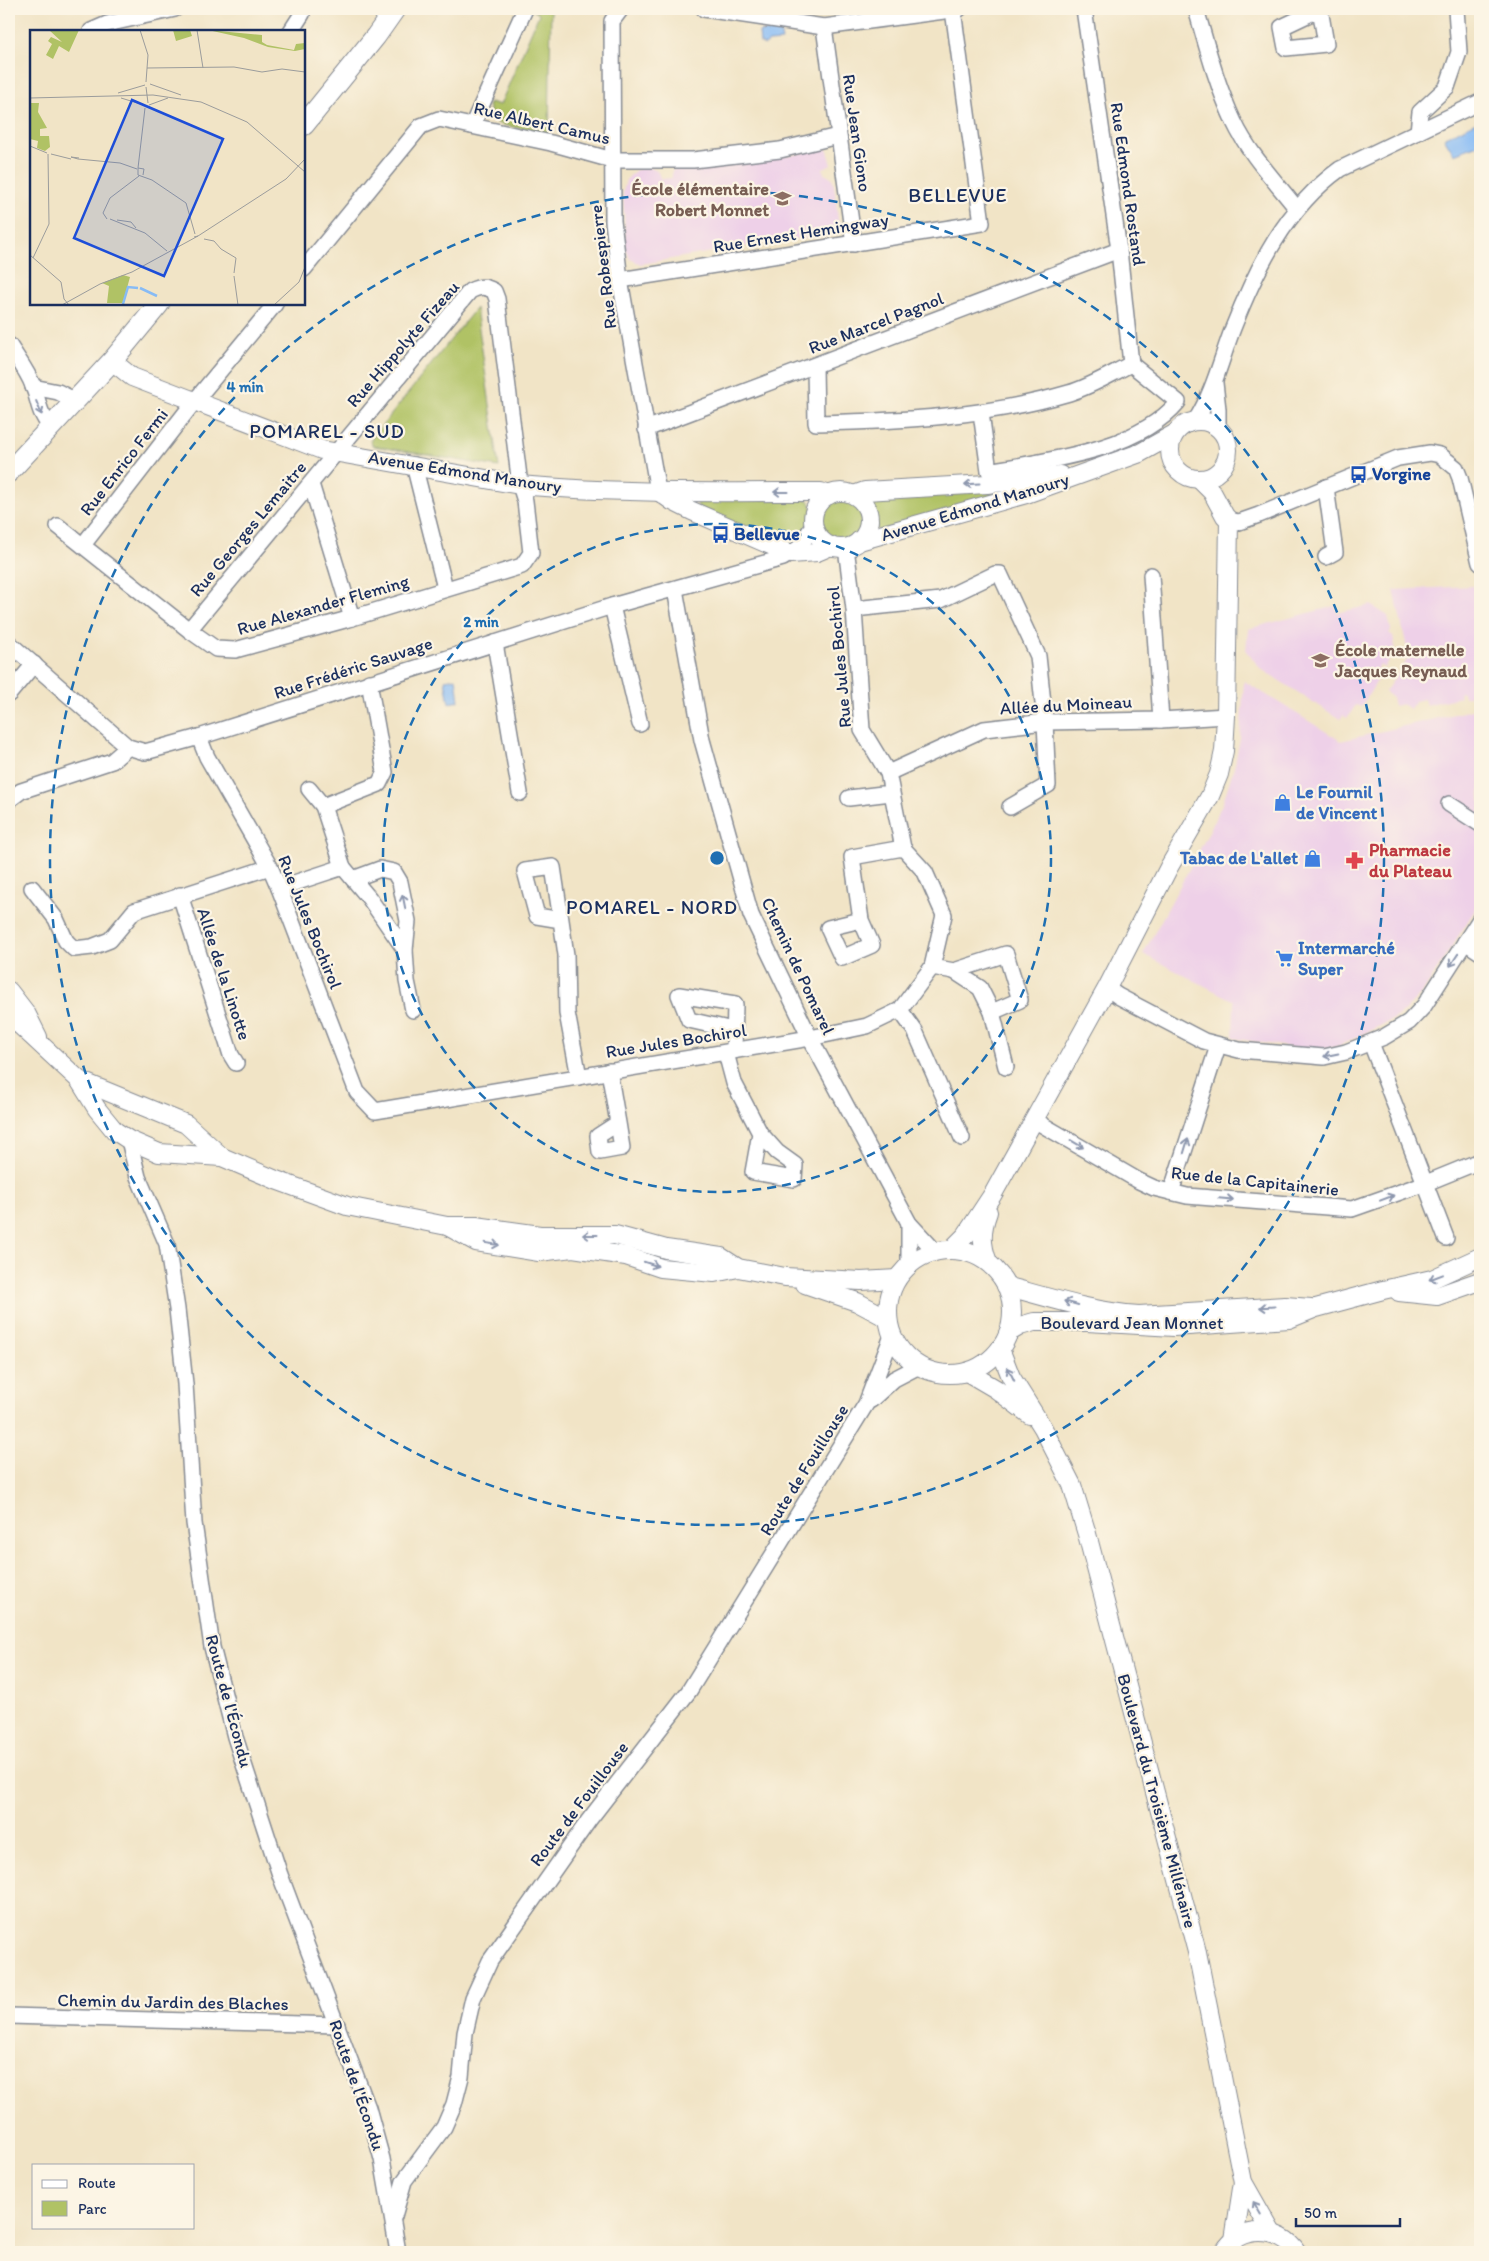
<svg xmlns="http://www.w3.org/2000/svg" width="1489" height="2261" font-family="Itim,sans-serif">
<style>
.built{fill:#eed0e8}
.green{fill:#b0c265;stroke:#667862}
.water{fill:#87bbf5;stroke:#5175aa}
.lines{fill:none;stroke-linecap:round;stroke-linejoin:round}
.minor-casing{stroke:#868a92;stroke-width:18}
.tertiary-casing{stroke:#868a92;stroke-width:20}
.secondary-casing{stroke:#868a92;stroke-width:22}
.minor{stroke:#fff;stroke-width:15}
.tertiary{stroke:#fff;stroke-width:18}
.secondary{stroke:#fff;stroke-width:20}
.oneway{stroke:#8d97ae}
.ring{fill:none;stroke:#1f6fb2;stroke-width:2.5;stroke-dasharray:9 6}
.labels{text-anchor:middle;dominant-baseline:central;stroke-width:4.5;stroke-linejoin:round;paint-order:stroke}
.street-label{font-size:18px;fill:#1b2f5e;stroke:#fcf5e5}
.education-label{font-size:18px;font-weight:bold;fill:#785e54;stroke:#fcf5e5;text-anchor:end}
.transit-label{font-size:18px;font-weight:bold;fill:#164399;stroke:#fcf5e5;text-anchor:start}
.shop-label{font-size:18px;font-weight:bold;fill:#366cbe;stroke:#fcf5e5;text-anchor:start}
.health-label{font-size:18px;font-weight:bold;fill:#be3a42;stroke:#fcf5e5;text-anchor:start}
.quarter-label{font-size:20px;letter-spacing:1px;fill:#1b2f5e;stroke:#fcf5e5}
.inset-river{fill:none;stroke:#87bbf5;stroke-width:2.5}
.inset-road{fill:none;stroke:#9b9c9c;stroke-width:1}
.view{fill:#1d4ed8;fill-opacity:0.15;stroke:#1d4ed8;stroke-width:2.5}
.inset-edge{fill:none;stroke:#1b2f5e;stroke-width:2.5}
.centre{fill:#1f6fb2;stroke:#fcf5e5;stroke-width:2.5}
.ring-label{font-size:15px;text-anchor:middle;font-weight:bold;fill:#1f6fb2;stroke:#fcf5e5;stroke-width:4.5;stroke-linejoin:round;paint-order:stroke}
</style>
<rect width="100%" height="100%" fill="#fcf5e5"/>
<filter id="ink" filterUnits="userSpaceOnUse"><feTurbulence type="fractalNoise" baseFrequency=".02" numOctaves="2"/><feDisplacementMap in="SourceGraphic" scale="10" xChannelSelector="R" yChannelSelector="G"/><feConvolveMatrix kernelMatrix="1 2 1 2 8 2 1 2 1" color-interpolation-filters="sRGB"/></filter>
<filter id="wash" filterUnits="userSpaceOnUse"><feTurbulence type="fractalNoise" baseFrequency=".0096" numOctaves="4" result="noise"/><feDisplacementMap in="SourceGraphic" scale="20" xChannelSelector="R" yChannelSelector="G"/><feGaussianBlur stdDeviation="1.12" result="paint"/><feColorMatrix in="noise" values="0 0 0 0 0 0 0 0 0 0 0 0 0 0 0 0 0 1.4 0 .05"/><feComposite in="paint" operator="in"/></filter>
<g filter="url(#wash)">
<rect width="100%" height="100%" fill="#f1e4c6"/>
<g class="built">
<path d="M 824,147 L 828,151 L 831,161 L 831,165 L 823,168 L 824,174 L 832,177 L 834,186 L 839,228 L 834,235 L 777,241 L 641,264 L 630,259 L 626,249 L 623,193 L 626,180 L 636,170 L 648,167 L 657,171 L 662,179 L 672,178 L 672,171 L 677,168 L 794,155 Z"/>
<path d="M 1474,586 L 1480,625 L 1480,683 L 1478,684 L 1479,693 L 1464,697 L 1463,692 L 1459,693 L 1460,697 L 1426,705 L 1424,699 L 1415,701 L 1410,709 L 1403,704 L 1394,706 L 1392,697 L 1385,692 L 1409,657 L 1394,590 Z"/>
<path d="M 1371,605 L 1388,616 L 1391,630 L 1389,633 L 1393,636 L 1395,647 L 1384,668 L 1380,665 L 1373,678 L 1377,681 L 1361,707 L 1356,705 L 1347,718 L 1343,715 L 1340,719 L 1261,669 L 1246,651 L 1248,629 L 1335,606 L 1337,613 Z"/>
<path d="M 1244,681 L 1341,741 L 1480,708 L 1480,902 L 1423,992 L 1406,1010 L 1392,1020 L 1338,1046 L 1324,1049 L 1307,1050 L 1233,1038 L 1234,1001 L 1143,954 L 1207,836 L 1223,802 L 1235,764 L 1240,738 Z"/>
</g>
<g class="green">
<path d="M 531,9 L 551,9 L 549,135 L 499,124 L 494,120 L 488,106 L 490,102 L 500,105 L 539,14 Z"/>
<path d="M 476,308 L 499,467 L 373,446 L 370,441 Z"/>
<path d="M 1018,485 L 1020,492 L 877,531 L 876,517 L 869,499 Z"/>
<path d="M 697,497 L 809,500 C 819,514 800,537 791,547 L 698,508 Z"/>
<circle cx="841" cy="519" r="21"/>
</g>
<g class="water">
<path d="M 780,30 L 782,41 L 769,42 L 765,45 L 760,43 L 759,32 Z"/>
<path d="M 1480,120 L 1480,144 L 1454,154 L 1444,138 Z"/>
<path d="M 456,678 L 459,701 L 449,703 L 445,680 Z"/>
</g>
</g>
<g filter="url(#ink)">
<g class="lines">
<defs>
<g id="minor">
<path d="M 621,9 L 612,21 L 613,221 L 620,280 L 658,491"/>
<path d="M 704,9 L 824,27 L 959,9"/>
<path d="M 1084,9 L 1119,250 L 1131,364"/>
<path d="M 1196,9 C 1207,47 1217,86 1234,122 C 1249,154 1275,181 1297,209"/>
<path d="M 1320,9 L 1326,44 L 1286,48 L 1282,27 Z"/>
<path d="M 824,27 L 854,244"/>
<path d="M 91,31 L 107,24 L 175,9"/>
<path d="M 291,31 L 302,14 L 300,9"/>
<path d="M 472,126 L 525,9"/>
<path d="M 1418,132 L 1420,112 L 1447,87 L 1459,52 L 1456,9"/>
<path d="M 304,269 L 421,126 L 439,119 L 551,143 L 612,160 L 693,160 L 780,150 L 838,136"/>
<path d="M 620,280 L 982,223 L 953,10"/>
<path d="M 9,345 C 17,358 28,372 33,386 C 40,403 37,410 50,426"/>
<path d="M 815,366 L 816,423 C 901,421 987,417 1069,393 C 1090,387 1111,374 1131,364"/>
<path d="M 1215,383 L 1218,409 L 1218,427"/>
<path d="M 33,387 L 58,392 L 74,400"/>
<path d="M 981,413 L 989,471 C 1049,460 1137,451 1178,402 L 1131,364"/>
<path d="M 1196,420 C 1214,391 1221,359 1233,328 C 1257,267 1286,208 1340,169 L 1480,102"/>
<path d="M 646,429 L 1119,250"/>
<path d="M 414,465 L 445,588"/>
<path d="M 311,484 L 352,618"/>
<path d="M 1229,520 L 1239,522 L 1259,515 L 1398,458 L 1430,453 L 1440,455 L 1456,468 L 1460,478 L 1480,563"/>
<path d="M 58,526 L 189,630 L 216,649 L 235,650 L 352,618 L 522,566 L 531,553 L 525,501 L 520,485 L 497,299 L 494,291 C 485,286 480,286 470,291 L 189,630"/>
<path d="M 83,545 L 194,402 L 275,304"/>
<path d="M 1326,557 L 1335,552 L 1326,487"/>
<path d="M 1151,575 L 1161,720"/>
<path d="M 675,589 L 702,740 L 751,915 L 810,1038 L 909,1223 L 935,1251"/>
<path d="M 612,606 L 640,724"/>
<path d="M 854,609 L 941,600 L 995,574 L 1000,574 L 1038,656 L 1045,722 L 1048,785 L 1010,807"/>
<path d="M 9,643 L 128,747 L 145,752 L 199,737 L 612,606 L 783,558 L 799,548 L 814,524"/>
<path d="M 495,643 L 520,793"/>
<path d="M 9,694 L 34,664"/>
<path d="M 199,737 L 207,757 L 270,867 L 279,888 L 357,1092 L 375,1111 L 810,1038 L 867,1026 L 900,1010 L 932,967 L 944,915 L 925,872 L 903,848 L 888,773 L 862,730 L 854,609 L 846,548"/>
<path d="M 888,773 L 984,729 L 1045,722 L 1161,720 L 1226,716"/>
<path d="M 309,789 L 323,806 L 343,867"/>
<path d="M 849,798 L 891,793"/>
<path d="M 9,800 L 21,791 L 112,761 L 128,747"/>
<path d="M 1449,804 L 1480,824"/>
<path d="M 323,806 L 379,784 L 385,772 L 369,682"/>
<path d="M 353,879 L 380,869 L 394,872 L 400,882 L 408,921 L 405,950 L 407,981 L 413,1010"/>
<path d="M 32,888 L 56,919 L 66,941 L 74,949 L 92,947 L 110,940 L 134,911 L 270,867"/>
<path d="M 279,888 L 343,867 L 369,898 L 405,950"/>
<path d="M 180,895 L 231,1055 L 236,1063"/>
<path d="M 561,920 L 553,867 L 525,871 L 537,916 L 561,920 L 566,955 L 567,1013 L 579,1077"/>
<path d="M 861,920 L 828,928 L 842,958 L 872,945 L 861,920 L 852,857 L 903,848"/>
<path d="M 1465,942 L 1480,952"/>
<path d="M 932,967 L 954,971 L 1006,954 L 1020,1000 L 992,1012"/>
<path d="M 954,971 L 980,988 L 992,1012 L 1006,1067"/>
<path d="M 1107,988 L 1118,996 L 1204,1041 L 1239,1050 L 1324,1057 L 1346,1052 L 1384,1037 L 1409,1022 L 1424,1006 L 1480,919"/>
<path d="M 900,1010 L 915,1031 L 962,1138"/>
<path d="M 733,1030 L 689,1020 L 679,995 L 735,1004 L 734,1051"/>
<path d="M 1371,1043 L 1446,1238"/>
<path d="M 726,1053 L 734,1083 L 760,1133 L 753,1172 L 794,1179 L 795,1165 L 777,1152 L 760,1133"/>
<path d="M 609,1071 L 618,1123 L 598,1136 L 600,1152 L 622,1148 L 618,1123"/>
<path d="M 1034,1120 L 1139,1181 L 1154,1188 L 1187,1196 L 1352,1209 L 1426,1183 L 1480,1161"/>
<path d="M 129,1140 L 138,1177 L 167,1244 L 177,1309 L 185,1384 L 194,1523 L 212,1647 L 235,1737 L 280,1875 L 368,2108 L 382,2159 L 398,2252"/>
<path d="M 1171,1192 L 1218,1046"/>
<path d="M 909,1223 L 909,1264"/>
<path d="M 871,1400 L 894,1379 L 919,1366"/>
<path d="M 9,2016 L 337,2025"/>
<path d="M 394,2216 L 404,2181 L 444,2127 L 454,2104 L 461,2077 L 465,2033 L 473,1998 L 490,1961 L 589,1820 L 689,1691 L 866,1404 L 892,1336"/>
</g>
<g id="tertiary">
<path d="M 112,361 L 132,377 L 322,450 L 520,485 C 620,494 721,492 821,492 L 829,495"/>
<circle cx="1199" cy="450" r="29"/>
<path d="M 658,491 L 672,501 L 692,511 L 791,554 L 817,552 L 831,546"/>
<circle cx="841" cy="520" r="28"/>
<path d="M 854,495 L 865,491 L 987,484 L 1060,475"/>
<path d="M 859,541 L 1026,494 L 1140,453 L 1174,434"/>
<path d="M 9,991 L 26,1013 L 38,1037"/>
<path d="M 9,1015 L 79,1080 L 97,1109 L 115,1131 L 129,1140 L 159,1153 L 222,1157 L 276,1180 L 347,1206 L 447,1226 L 476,1226 L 540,1235 L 615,1235 L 666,1249 L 721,1257 L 738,1268 L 785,1277 L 861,1281 L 897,1279"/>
<path d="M 79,1080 L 186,1124 L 222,1157"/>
<path d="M 988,1212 C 981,1231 981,1244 988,1262"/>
<path d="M 449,1227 L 476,1242 L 539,1252 L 573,1248 L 626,1256 L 661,1268 L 714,1273 L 738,1268"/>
<circle cx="950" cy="1312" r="62"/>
<path d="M 951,1250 L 966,1235 L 993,1194 L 1107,988 L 1169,867 L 1210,796 L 1219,774 L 1224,751 L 1226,716 L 1229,520 L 1225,516 L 1212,492 L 1199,479"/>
<path d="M 805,1284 L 857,1302 L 887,1318"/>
<path d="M 1006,1286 C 1050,1298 1094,1312 1139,1315 L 1285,1306 L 1311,1308"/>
<path d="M 1399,1292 L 1437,1296 L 1480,1281"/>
<path d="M 1008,1333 L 1020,1326 L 1034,1322 L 1087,1322 L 1174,1327 L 1289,1319 L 1316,1308 L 1383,1290 L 1432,1279 L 1480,1257"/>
<path d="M 1000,1349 L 1011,1377 L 1043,1428 L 1072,1485 L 1087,1534 L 1197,1952 L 1243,2182 L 1272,2233"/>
<path d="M 967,1372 L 996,1389 L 1030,1415"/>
<path d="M 1234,2240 L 1243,2182"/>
<path d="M 1224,2252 C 1239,2225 1281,2226 1297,2252"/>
</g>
<g id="secondary">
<path d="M 304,125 L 376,36 L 395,9"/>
<path d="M 9,472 L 112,361 L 159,304"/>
</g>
</defs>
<use href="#minor" class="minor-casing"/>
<use href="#tertiary" class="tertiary-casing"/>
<use href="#secondary" class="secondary-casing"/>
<use href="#minor" class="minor"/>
<use href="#tertiary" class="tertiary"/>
<use href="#secondary" class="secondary"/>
</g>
<defs><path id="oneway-shaft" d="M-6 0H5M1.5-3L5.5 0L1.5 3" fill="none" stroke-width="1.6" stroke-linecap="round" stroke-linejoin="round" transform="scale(1.25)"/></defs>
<g class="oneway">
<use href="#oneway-shaft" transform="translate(39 408) rotate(68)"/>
<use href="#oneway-shaft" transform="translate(972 484) rotate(177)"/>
<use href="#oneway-shaft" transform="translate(781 492) rotate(180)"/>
<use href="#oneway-shaft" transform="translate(404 902) rotate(-101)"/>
<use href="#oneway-shaft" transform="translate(1454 960) rotate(123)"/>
<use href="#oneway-shaft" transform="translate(1331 1055) rotate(168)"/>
<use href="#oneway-shaft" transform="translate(1077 1144) rotate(31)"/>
<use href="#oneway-shaft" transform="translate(1186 1146) rotate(-73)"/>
<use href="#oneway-shaft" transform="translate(1387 1198) rotate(-21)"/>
<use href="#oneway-shaft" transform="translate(1226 1199) rotate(5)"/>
<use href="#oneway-shaft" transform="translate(590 1235) rotate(-180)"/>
<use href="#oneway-shaft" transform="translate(492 1244) rotate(10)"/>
<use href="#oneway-shaft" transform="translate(651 1264) rotate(18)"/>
<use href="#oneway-shaft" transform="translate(1436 1277) rotate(159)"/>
<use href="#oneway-shaft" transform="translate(1071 1303) rotate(-165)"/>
<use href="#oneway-shaft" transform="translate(1267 1307) rotate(177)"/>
<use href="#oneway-shaft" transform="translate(1011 1374) rotate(-116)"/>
<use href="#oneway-shaft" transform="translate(1257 2208) rotate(-120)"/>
</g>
</g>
<g class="ring">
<circle cx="717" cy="858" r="334"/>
<circle cx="717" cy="858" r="667"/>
</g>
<defs>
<symbol id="school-bare" viewBox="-9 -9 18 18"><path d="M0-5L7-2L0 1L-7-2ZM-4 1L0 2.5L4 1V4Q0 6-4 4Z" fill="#8d6e63" stroke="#fcf5e5" stroke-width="2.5" paint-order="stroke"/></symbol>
<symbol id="bus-bare" viewBox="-9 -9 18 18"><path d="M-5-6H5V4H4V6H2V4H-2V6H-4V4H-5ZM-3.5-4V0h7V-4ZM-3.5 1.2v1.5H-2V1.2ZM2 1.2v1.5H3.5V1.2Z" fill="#1a4fb4" stroke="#fcf5e5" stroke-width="2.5" paint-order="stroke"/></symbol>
<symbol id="shop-bare" viewBox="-9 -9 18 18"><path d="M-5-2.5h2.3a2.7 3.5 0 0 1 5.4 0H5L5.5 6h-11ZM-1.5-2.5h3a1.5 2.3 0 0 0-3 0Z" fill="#3f7fe0" stroke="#fcf5e5" stroke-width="2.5" paint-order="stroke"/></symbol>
<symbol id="pharmacy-bare" viewBox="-9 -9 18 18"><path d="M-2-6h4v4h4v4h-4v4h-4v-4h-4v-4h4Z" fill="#e0444e" stroke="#fcf5e5" stroke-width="2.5" paint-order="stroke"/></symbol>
<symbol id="supermarket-bare" viewBox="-9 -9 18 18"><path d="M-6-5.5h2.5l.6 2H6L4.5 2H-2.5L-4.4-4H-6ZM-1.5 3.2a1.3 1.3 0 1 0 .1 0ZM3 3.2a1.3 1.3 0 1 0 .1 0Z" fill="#3f7fe0" stroke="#fcf5e5" stroke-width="2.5" paint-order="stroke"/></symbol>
</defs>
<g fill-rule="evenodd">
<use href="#school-bare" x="770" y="186" width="25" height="25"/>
<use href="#bus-bare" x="1346" y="462" width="25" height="25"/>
<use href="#bus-bare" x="708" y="522" width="25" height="25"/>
<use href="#school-bare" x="1308" y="648" width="25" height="25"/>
<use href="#shop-bare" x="1270" y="790" width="25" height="25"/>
<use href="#shop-bare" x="1300" y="846" width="25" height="25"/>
<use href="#pharmacy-bare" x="1342" y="848" width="25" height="25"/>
<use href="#supermarket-bare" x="1272" y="946" width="25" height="25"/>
</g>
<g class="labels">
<g class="street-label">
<text transform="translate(542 123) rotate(13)">Rue Albert Camus</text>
<text transform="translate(857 133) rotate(82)">Rue Jean Giono</text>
<text transform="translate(1128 184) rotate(82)">Rue Edmond Rostand</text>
<text transform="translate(801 233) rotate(-9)">Rue Ernest Hemingway</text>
<text transform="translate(603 267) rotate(-97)">Rue Robespierre</text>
<text transform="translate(876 323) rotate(-21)">Rue Marcel Pagnol</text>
<text transform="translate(403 344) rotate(-49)">Rue Hippolyte Fizeau</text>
<text transform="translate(124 462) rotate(-52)">Rue Enrico Fermi</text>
<text transform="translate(465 472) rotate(9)">Avenue Edmond Manoury</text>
<text transform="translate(975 507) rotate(-17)">Avenue Edmond Manoury</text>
<text transform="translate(248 529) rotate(-50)">Rue Georges Lemaitre</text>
<text transform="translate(323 605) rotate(-16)">Rue Alexander Fleming</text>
<text transform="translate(839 657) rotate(-95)">Rue Jules Bochirol</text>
<text transform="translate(353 668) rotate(-18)">Rue Frédéric Sauvage</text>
<text transform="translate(1066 705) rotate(-3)">Allée du Moineau</text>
<text transform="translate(310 922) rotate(68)">Rue Jules Bochirol</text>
<text transform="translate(798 966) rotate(65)">Chemin de Pomarel</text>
<text transform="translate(224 974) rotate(72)">Allée de la Linotte</text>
<text transform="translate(676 1041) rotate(-9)">Rue Jules Bochirol</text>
<text transform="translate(1255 1181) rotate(6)">Rue de la Capitainerie</text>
<text x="1132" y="1323">Boulevard Jean Monnet</text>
<text transform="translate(804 1470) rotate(-58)">Route de Fouillouse</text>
<text transform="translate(229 1701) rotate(75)">Route de l'Écondu</text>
<text transform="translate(1157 1801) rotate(75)">Boulevard du Troisième Millénaire</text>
<text transform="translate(579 1804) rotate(-53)">Route de Fouillouse</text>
<text transform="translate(173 2002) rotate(1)">Chemin du Jardin des Blaches</text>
<text transform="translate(357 2085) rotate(71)">Route de l'Écondu</text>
</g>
<g class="education-label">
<text x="769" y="189">École élémentaire<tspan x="769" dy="21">Robert Monnet</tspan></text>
<text x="1335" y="650" text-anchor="start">École maternelle<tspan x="1335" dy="21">Jacques Reynaud</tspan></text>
</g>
<g class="transit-label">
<text x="1372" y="474">Vorgine</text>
<text x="734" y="534">Bellevue</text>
</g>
<g class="shop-label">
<text x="1296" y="792">Le Fournil<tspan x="1296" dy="21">de Vincent</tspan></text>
<text x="1298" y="858" text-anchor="end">Tabac de L'allet</text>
<text x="1298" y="948">Intermarché<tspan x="1298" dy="21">Super</tspan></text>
</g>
<g class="health-label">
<text x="1369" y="850">Pharmacie<tspan x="1369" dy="21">du Plateau</tspan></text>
</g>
<g class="quarter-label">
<text x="958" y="195">BELLEVUE</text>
<text x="327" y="431">POMAREL - SUD</text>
<text x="652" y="907">POMAREL - NORD</text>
</g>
</g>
<g transform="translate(30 30)">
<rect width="275" height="275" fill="#f1e4c6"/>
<path d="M 19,0 L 49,0 L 39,22 L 29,16 L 23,29 L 16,25 L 22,14 L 18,11 L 21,7 L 32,12 ZM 143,0 L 160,0 L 162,6 L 146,11 ZM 178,0 L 232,5 L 232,12 L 237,15 L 264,20 L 266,14 L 275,13 L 275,19 L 265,21 L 238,17 L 214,8 ZM 0,73 L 9,73 L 8,82 L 17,98 L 10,99 L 10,106 L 19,106 L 20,117 L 15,121 L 7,118 L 8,111 L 0,109 ZM 93,245 L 100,247 L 93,273 L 77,273 L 79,256 L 72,253 Z" fill="#b0c265"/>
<path class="inset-river" d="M 110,258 L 127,266M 93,274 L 98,257 L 108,258"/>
<path class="inset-road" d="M 110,0 L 118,25 L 116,52M 167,0 L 173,38M 117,38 L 204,37 L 232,42 L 252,39 L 275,42M 120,54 L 151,65M 116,57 L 118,73M 88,63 L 115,55M 0,68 L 123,65 L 171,72 L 217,92 L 275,142M 91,68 L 114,75M 119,75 L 138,68M 0,116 L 17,123M 21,124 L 41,129M 48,129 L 90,133 L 107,139M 48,129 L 41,127 L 49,128M 108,138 L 115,78M 113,145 L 114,139 L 108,138 L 108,145 L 122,150M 122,150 L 156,173 L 165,204M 77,189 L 73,183 L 80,168 L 109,146M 80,189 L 115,203 L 137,221M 87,190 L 101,192 L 106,198M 168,206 L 256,149 L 275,129M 174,209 L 184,211 L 191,219M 191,219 L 206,228 L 204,243M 0,225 L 31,252 L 34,269 L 39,275M 3,228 L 19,194 L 18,124M 204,246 L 208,275M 32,275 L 70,254 L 102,242 L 168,206 L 164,207M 244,275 L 269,252 L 275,237"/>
<path class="view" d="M 102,70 L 193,109 L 134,246 L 44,208 Z"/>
<rect width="275" height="275" class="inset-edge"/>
</g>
<circle cx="717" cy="858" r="8" class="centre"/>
<g class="ring-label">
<text x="245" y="392">4 min</text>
<text x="481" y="627">2 min</text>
</g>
<rect width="1489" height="2261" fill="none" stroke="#fcf5e5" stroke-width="30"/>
<rect x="32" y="2164" width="162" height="65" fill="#fcf5e5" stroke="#a2a6af"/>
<rect x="42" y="2180" width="25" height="8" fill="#ffffff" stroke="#a2a6af"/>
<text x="78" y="2188" font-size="15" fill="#1b2f5e">Route</text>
<rect x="42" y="2201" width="25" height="15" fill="#b0c265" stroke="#a2a6af"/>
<text x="78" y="2214" font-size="15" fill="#1b2f5e">Parc</text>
<path d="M1296 2218v8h104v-8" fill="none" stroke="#1b2f5e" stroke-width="2.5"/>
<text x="1304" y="2218" font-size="15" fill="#1b2f5e" stroke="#fcf5e5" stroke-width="4" paint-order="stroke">50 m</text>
</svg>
